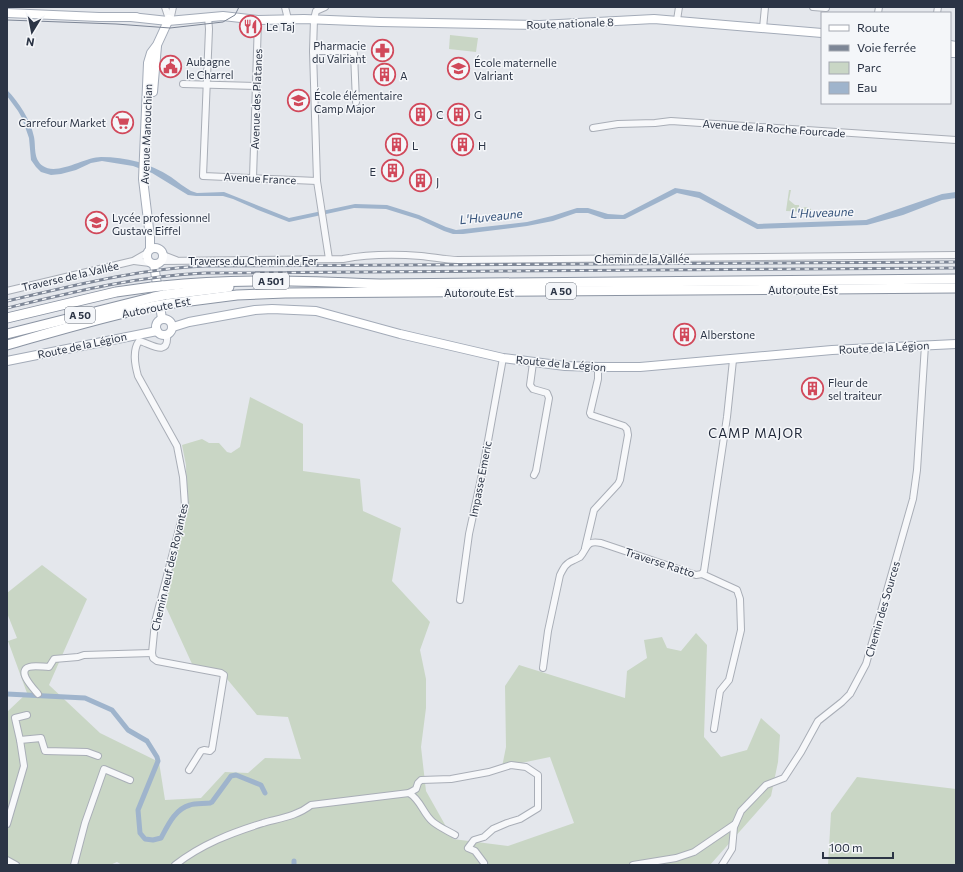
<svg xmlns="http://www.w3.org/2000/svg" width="963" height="872" font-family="Commissioner,sans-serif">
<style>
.green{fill:#c9d6c5}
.water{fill:#9fb4cc}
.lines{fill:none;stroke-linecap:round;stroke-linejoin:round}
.canal{stroke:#9fb4cc;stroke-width:5}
.minor-casing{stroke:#a9aeb7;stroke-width:8}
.major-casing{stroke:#a3abb8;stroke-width:10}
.highway-casing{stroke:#8b94a3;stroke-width:11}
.minor{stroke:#f7f8fa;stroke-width:6}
.major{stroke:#fff;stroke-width:8}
.highway{stroke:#fff;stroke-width:9}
.tram{stroke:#7d8696;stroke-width:1}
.rail-casing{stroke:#7d8696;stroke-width:3}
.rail{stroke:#f4f6f9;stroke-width:1.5;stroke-dasharray:4.5;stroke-linecap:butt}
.highway-bridge-casing{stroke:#8b94a3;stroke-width:11;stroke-linecap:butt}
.highway-bridge{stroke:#fff;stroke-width:9}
.labels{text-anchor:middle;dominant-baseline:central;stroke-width:3;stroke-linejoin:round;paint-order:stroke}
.shield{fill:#f4f6f9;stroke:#676e7b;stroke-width:1}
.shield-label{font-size:10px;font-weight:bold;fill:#2b3445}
.street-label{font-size:11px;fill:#2b3445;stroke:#f4f6f9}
.poi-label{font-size:11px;fill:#2b3445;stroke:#f4f6f9;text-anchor:start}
.water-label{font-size:12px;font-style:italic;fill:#34527a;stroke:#f4f6f9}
.quarter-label{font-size:13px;letter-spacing:1px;fill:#1d2536;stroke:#f4f6f9}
</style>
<rect width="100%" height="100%" fill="#e4e7ec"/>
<g class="green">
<path d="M 450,35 L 478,38 L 476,52 L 449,49 Z"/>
<path d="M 789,190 L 791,190 L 789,200 L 795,205 L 799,205 L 799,208 L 807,207 L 811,209 L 811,212 L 786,211 Z"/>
<path d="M 250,397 L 303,424 L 303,471 L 360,479 L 363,511 L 401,528 L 392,581 L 430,622 L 420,650 L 426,679 L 426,708 L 421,747 L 426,791 L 453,839 L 508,846 L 574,823 L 550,757 L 502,767 L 506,747 L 505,686 L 519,665 L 625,698 L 627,671 L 647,658 L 644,640 L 662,637 L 667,648 L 681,651 L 696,633 L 707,645 L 704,737 L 721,757 L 747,750 L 761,718 L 780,735 L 778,762 L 771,796 L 710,865 L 122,865 L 117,862 L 110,865 L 7,865 L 7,712 L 27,693 L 8,641 L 17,638 L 7,613 L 7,593 L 42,565 L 87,599 L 49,685 L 100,733 L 159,762 L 165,800 L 201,798 L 225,772 L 248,773 L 265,758 L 301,759 L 288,717 L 257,715 L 222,673 L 193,666 L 165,605 L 187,505 L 186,465 L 182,445 L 202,439 L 209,443 L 219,443 L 227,452 L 231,453 L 240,447 Z"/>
<path d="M 857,777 L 956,789 L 956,865 L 828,865 L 831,813 Z"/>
</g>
<path class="water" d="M 7,90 C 19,102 31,121 34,137 C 36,147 33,159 43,166 C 57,176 85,157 101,157 C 127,157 149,163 171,177 C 178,182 184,187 191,191 L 197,193 L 224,192 L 289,218 L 355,204 L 387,205 L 419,215 L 446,227 L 456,230 L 527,222 L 552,216 L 577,208 L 588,208 L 608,214 L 623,215 L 675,188 L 700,192 L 758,224 L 866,220 L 942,194 L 956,192 L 956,198 L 942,200 L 903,215 L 867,225 L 757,229 L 699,198 L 677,193 L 625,219 L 605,219 L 588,213 L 576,213 L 553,221 L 527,226 L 463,234 L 453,234 L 444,231 L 418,219 L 386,209 L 354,208 L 289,222 L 258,210 L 233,199 L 223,196 L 196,196 L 188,195 L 152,173 L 133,166 L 102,161 L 91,163 L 76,170 L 61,174 L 51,175 L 41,172 L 36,167 L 31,160 L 29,138 L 22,118 L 18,111 L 7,96 Z"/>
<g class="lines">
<g class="canal">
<path d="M 7,694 L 85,698 L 112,710 L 128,730 L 147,741 L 157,757 L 158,761 L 138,810 L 140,833 L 145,839 L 153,840 L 161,838 C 168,825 175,809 190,805 C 196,803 204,804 210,803 L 212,802 L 231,776 L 236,775 L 261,785 L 265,793"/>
<path d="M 294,861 L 294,865"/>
</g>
<defs>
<g id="minor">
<path d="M 165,7 L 168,16"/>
<path d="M 285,7 L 288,19"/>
<path d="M 325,7 L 316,11 L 314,19 L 313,51 L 317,181 L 329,259"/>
<path d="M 813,7 L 826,8"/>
<path d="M 878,13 L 879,7"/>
<path d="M 937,13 L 938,7"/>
<path d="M 171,16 L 173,7"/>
<path d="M 208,17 L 209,29 L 203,176 L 317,181"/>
<path d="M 677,20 L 679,7"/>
<path d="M 763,28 L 765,7"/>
<path d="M 313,51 L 348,51 L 354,53 L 356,102"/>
<path d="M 183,84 L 256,86"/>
<path d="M 593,128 L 618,124 L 655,123 L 671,121 L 956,140"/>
<path d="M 253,178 L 258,20"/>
<path d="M 163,255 L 176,260"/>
<path d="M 134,261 L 150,263"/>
<path d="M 162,261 L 343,259 C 369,254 395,254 421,256 C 433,257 446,260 458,260 L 956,255"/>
<path d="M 7,291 L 133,261 L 147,253"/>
<path d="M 167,335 C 169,359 148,342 139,341 C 132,351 135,365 138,376 L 177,446 L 183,477 L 185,506 L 155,622 L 152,653 L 153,658 L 157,661 L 221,673 L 224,675 L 212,749 L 210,751 L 204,750 L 201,751 L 189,770"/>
<path d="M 533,363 L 530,385 L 533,389 L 547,393 L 549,398 L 536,471 L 534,475"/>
<path d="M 585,548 L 594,510 L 618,484 L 620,480 L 628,435 L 627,429 L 624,426 L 591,415 L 590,413 L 598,379 L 598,367"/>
<path d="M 702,574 L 737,590 L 740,599 L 741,630 L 729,680 L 720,691 L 714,729"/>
<path d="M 460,600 L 469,534 L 482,474 L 503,358"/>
<path d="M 543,668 L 548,631 L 560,575 C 564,567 566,563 574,560 C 576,559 578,558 580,557 C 588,548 585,540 601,543 L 696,575 L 702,574 L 704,571 L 727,417 L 733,360"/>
<path d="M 38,694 C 34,689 16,671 29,667 C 35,665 43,667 49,667 L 54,659 L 78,657 L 84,655 L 152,653"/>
<path d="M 20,740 L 15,718 L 27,715"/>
<path d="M 409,793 C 421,800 423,814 433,822 C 439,827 448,831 455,835"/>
<path d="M 7,824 L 24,766 L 20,740 L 41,738 L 45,751 L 87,752 L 98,756"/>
<path d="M 7,860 L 16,865"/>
<path d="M 74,865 L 85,823 L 104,769 L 130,780"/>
<path d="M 175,865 C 202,844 231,833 263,823 C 281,818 297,816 311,805 L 409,793 L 416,789 L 418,783 L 421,780 L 451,779 L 489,772 L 511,765 L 526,767 L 538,775 L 538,808 L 520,819 L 507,823 L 493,829 L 484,837 L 474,840 L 468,848 L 475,851 L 484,863"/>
<path d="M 633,865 L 676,858 L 694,852 L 735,824"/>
<path d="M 722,865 L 732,849 L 734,827 L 741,811 L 766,785 L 784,778 L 801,752 L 818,721 L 842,702 L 850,694 L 866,664 L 913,499 L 917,470 L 925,345"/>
</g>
<g id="major">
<path d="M 7,13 L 99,17 L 136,17"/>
<path d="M 131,17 L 168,21 L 223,16 L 258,20 L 304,19 L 380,22 L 540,25 L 654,19 L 822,33"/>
<path d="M 950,45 L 956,46"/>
<path d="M 950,53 L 956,53"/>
<path d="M 153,92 L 157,46"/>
<circle cx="155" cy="256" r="8"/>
<path d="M 150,249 L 150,237 L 143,179 L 148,63 L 151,53 L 157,45 L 169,19"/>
<path d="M 154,264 L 162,319"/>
<circle cx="164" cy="327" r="8"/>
<path d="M 173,327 L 189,322 L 255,310 L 272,309 L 316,311 L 400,334 L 503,358 L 565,366 L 598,367 L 640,367 L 832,350 L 956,344"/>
<path d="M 7,361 L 157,331"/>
</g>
<g id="highway">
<path d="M 162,286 C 234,278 307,281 380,284 L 956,279"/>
<path d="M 164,295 L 229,287"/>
<path d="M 167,304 L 237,295 L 285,293 L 956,288"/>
<path d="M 7,318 L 116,292 L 152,287"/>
<path d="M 7,334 L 154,297"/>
<path d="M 7,345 C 56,331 105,316 155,306"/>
</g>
</defs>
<use href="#minor" class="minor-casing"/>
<use href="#major" class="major-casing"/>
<use href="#highway" class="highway-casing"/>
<use href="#minor" class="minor"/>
<use href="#major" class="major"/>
<use href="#highway" class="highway"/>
<path class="tram" d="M 7,20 L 116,24 L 170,28 L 223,22 L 235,15 L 239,7"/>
<defs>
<g id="rail">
<path d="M 7,301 C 72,286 137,269 205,266 L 956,262"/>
<path d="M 7,308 C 73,292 137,276 205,273 L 956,268"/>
</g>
</defs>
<use href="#rail" class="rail-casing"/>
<use href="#rail" class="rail"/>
<defs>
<g id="highway-bridge">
<path d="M 152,287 L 162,286"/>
<path d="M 154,297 L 164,295"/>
<path d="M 155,306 L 167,304"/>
</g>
</defs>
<use href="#highway-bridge" class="highway-bridge-casing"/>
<use href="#highway-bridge" class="highway-bridge"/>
</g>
<defs>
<symbol id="restaurant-ring" viewBox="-11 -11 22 22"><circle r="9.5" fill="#f4f6f9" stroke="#d1495b" stroke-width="1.5"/><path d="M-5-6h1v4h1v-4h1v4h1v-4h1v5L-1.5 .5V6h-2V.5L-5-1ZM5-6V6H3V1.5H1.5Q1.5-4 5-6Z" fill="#d1495b"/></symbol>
<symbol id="pharmacy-ring" viewBox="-11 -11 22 22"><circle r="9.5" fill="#f4f6f9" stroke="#d1495b" stroke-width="1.5"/><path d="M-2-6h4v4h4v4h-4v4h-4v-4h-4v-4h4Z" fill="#d1495b"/></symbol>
<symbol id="civic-ring" viewBox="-11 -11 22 22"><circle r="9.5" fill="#f4f6f9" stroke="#d1495b" stroke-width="1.5"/><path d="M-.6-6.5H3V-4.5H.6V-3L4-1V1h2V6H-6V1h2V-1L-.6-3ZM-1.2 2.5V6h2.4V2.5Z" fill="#d1495b"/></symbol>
<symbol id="school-ring" viewBox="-11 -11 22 22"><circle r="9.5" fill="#f4f6f9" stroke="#d1495b" stroke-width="1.5"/><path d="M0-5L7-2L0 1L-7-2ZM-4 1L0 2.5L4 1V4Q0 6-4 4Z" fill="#d1495b"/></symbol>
<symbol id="building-ring" viewBox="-11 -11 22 22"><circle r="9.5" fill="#f4f6f9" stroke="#d1495b" stroke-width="1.5"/><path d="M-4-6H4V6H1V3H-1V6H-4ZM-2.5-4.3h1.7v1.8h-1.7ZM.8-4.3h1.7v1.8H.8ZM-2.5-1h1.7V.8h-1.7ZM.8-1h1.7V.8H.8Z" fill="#d1495b"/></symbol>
<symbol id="supermarket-ring" viewBox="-11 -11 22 22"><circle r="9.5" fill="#f4f6f9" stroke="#d1495b" stroke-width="1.5"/><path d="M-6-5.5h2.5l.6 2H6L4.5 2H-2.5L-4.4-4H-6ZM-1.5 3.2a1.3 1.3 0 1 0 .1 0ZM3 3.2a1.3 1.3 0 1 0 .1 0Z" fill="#d1495b"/></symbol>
</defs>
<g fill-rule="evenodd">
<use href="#restaurant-ring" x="238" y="14" width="25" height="25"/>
<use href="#pharmacy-ring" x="370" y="38" width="25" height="25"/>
<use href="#civic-ring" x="158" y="54" width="25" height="25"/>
<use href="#school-ring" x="446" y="56" width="25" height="25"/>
<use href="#building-ring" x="372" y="62" width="25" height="25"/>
<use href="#school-ring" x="286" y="88" width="25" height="25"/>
<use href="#building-ring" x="408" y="102" width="25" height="25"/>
<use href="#building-ring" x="446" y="102" width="25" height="25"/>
<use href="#supermarket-ring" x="110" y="110" width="25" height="25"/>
<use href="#building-ring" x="384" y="132" width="25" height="25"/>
<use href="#building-ring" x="450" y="132" width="25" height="25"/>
<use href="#building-ring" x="380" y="158" width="25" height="25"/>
<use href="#building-ring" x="408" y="168" width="25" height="25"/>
<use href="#school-ring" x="84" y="210" width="25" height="25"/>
<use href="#building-ring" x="672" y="322" width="25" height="25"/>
<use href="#building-ring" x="800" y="376" width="25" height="25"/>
</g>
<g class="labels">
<g class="shield">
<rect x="253" y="273" width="36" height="16" rx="3"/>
<rect x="546" y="283" width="30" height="16" rx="3"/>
<rect x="65" y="307" width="30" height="16" rx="3"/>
</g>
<g class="shield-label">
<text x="271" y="281">A 501</text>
<text x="561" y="291">A 50</text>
<text x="80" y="315">A 50</text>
</g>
<g class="street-label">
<text transform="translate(570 23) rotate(-2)">Route nationale 8</text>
<text transform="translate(256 99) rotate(-88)">Avenue des Platanes</text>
<text transform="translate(774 128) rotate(4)">Avenue de la Roche Fourcade</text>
<text transform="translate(146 134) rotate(-88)">Avenue Manouchian</text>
<text transform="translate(260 178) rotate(3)">Avenue France</text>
<text x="642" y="258">Chemin de la Vallée</text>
<text x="253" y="260">Traverse du Chemin de Fer</text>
<text transform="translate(70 276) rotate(-13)">Traverse de la Vallée</text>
<text x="803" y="289">Autoroute Est</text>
<text x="479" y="292">Autoroute Est</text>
<text transform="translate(156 307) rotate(-11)">Autoroute Est</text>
<text transform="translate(82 345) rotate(-12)">Route de la Légion</text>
<text transform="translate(884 347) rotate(-3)">Route de la Légion</text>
<text transform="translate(561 363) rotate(5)">Route de la Légion</text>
<text transform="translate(480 479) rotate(-79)">Impasse Emeric</text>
<text transform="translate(660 562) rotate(18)">Traverse Ratto</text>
<text transform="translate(169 567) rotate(-77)">Chemin neuf des Royantes</text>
<text transform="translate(882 609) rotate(-74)">Chemin des Sources</text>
</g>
<g class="poi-label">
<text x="266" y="26">Le Taj</text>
<text x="366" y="45" text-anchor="end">Pharmacie<tspan x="366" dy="13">du Valriant</tspan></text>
<text x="186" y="61">Aubagne<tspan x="186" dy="13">le Charrel</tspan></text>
<text x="474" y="62">École maternelle<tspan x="474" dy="13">Valriant</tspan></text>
<text x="400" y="75">A</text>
<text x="314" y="95">École élémentaire<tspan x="314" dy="13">Camp Major</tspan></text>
<text x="436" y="114">C</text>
<text x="474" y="114">G</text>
<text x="106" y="122" text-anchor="end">Carrefour Market</text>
<text x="412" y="145">L</text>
<text x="478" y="145">H</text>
<text x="376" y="171" text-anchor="end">E</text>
<text x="436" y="181">J</text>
<text x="112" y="217">Lycée professionnel<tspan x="112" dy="13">Gustave Eiffel</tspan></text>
<text x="700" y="334">Alberstone</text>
<text x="828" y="382">Fleur de<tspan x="828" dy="13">sel traiteur</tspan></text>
</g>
<g class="water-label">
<text transform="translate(822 212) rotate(-2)">L'Huveaune</text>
<text transform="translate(491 216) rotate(-6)">L'Huveaune</text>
</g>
<g class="quarter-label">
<text x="756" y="433">CAMP MAJOR</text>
</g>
</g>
<rect width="963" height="872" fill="none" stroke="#2b3445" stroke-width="16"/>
<rect x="821" y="12" width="130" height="92" fill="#f4f6f9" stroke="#a4a8b1"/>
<rect x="829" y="25" width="20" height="6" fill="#ffffff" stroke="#a4a8b1"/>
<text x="857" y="32" font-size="12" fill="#2b3445">Route</text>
<rect x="829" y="45" width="20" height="6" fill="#7d8696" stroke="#a4a8b1"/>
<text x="857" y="52" font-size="12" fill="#2b3445">Voie ferrée</text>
<rect x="829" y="62" width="20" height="12" fill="#c9d6c5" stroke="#a4a8b1"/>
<text x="857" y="72" font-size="12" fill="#2b3445">Parc</text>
<rect x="829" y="82" width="20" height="12" fill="#9fb4cc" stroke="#a4a8b1"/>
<text x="857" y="92" font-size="12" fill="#2b3445">Eau</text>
<g transform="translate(32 32) rotate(190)" stroke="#f4f6f9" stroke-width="3" paint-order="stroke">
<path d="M0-3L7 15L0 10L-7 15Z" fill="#2b3445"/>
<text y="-6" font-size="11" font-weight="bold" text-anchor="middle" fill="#2b3445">N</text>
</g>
<path d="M823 852v6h70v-6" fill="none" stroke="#2b3445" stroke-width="2"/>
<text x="829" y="852" font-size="12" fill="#2b3445" stroke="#f4f6f9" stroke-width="3" paint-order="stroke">100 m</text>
</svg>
